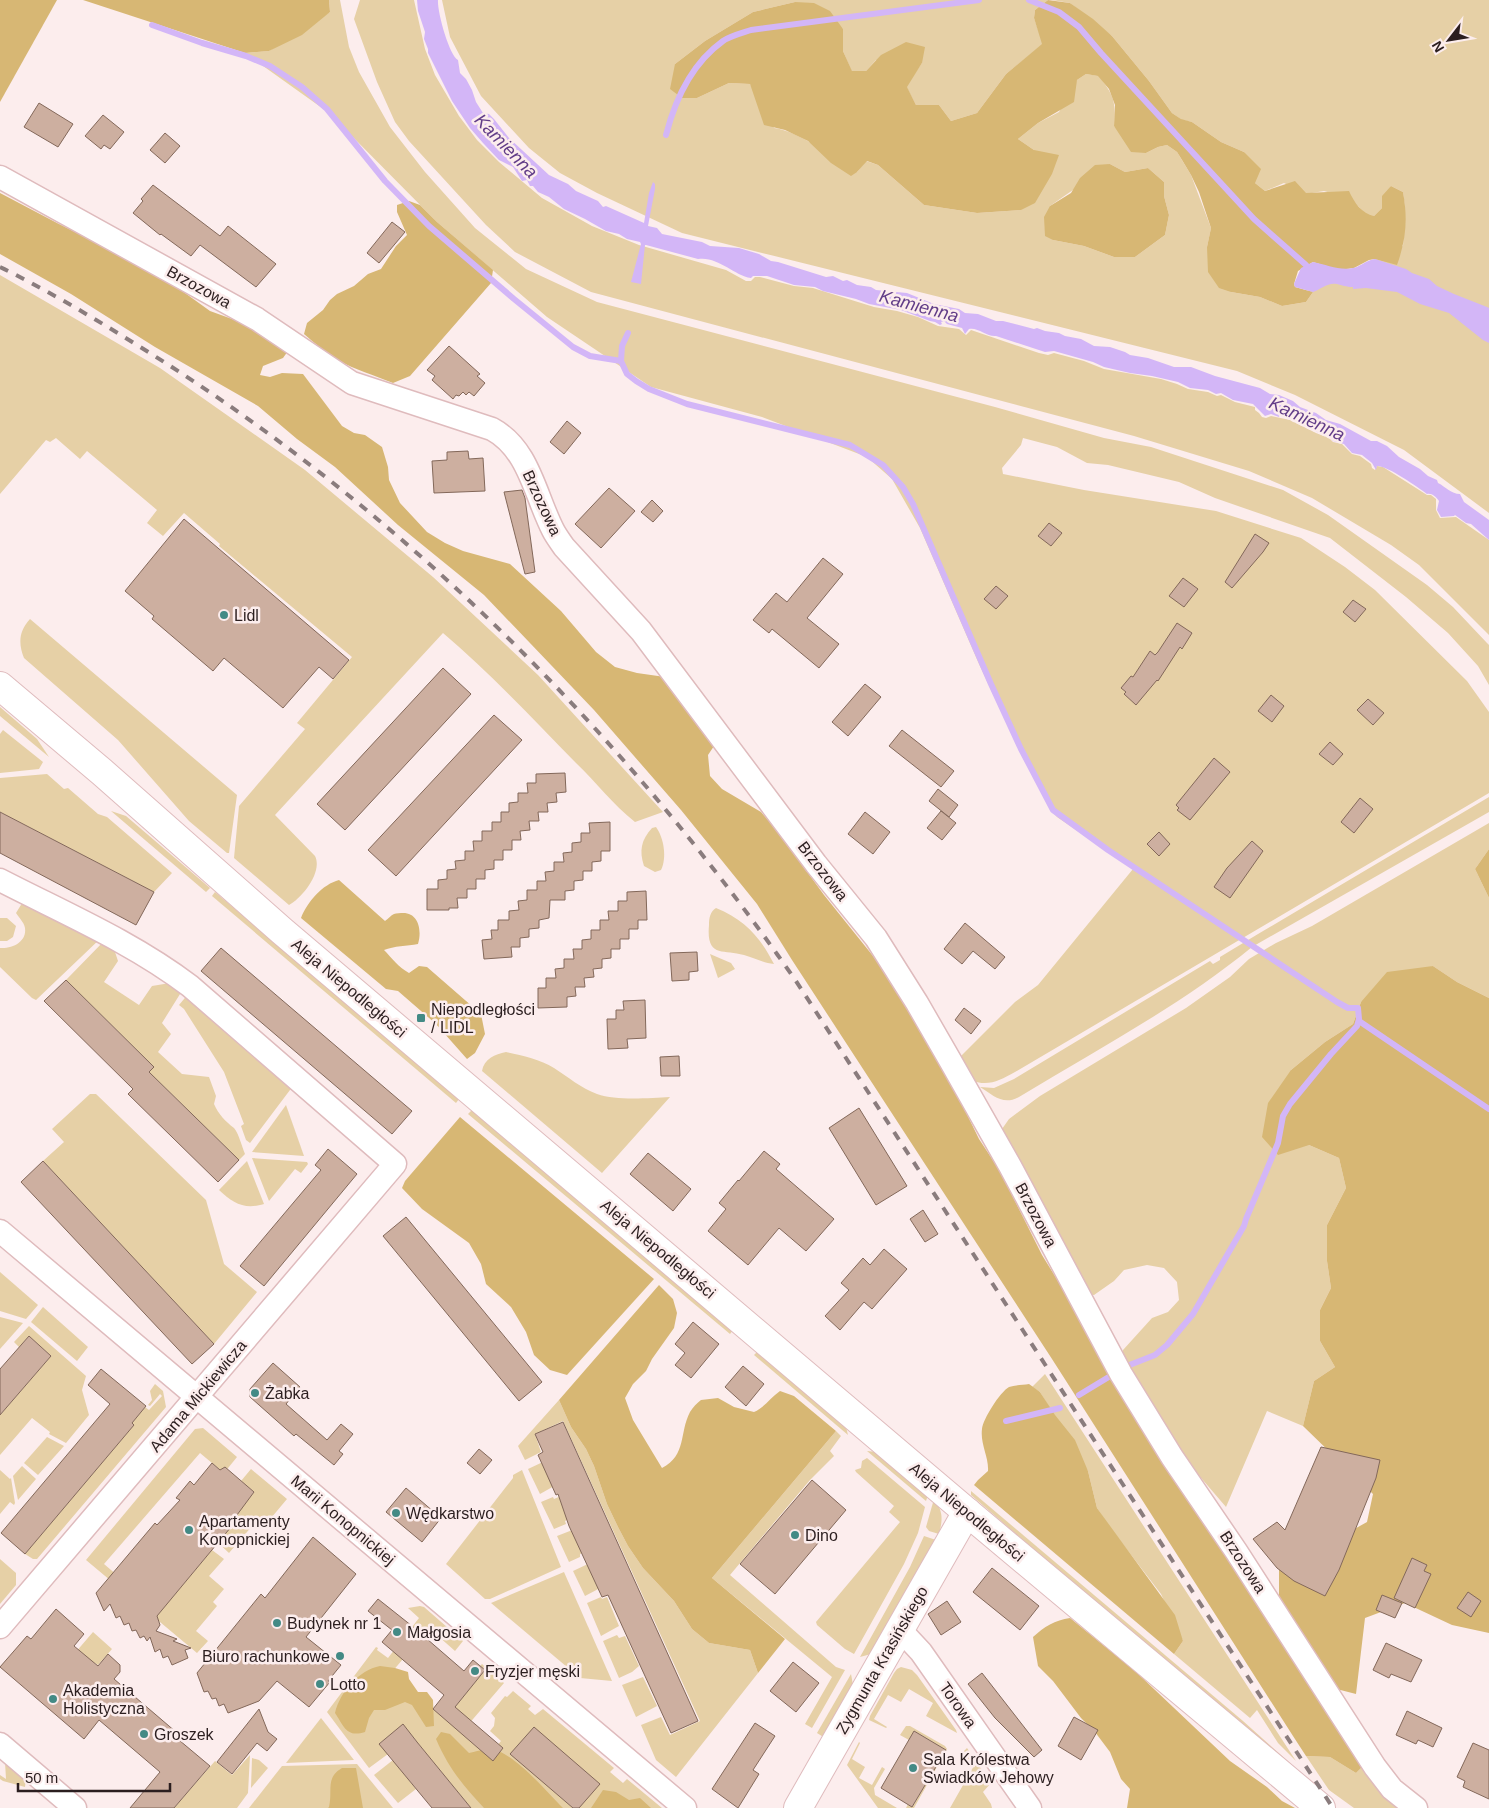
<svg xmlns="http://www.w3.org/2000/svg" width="1489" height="1808" font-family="Helvetica,sans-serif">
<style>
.green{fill:#e6d0a6;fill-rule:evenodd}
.forest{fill:#d7b774}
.water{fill:#d3b6f7}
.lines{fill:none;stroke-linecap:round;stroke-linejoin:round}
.stream{stroke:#d3b6f7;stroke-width:6}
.building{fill:#cdafa0;stroke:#83685a}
.minor-casing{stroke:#dfbbbd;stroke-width:25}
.tertiary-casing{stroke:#dfbbbd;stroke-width:30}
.minor{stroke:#fff;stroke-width:22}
.tertiary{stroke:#fff;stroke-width:28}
.rail{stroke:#8a7c7d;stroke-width:4;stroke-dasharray:9 9;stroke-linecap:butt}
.poi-dot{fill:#438a85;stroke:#fceded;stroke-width:2}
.labels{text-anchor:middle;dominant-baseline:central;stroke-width:5;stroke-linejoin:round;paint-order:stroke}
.street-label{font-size:16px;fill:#2b1e1f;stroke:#fceded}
.poi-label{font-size:16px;fill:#2b1e1f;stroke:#fceded;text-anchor:start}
.water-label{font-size:18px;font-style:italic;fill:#623d88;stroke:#fceded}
</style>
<rect width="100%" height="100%" fill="#fceded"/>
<g class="green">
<path d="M 329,0 L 340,0 L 349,47 L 359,72 L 390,127 L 425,172 L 475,228 L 526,269 L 597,302 L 995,407 L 1104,438 L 1151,447 L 1283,490 L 1328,515 L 1427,585 L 1453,607 L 1487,643 L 1489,645 L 1489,685 L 1478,666 L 1448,633 L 1406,597 L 1330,538 L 1215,498 L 1179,482 L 1108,465 L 1087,463 L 1057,447 L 1023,438 L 1021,445 L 1002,468 L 1003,474 L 1084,490 L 1216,511 L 1301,538 L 1345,567 L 1375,590 L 1467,681 L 1489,712 L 1489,793 L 1015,1072 C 999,1081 988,1087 970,1080 L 959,1058 L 1015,1002 L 1038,985 L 1133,869 L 1057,817 L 1050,809 L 1021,754 L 979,664 L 920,528 L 892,479 L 867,457 L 762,417 L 651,387 L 547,317 L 437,222 L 329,113 L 245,53 L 269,51 L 330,12 Z"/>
<path d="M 360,0 L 414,0 L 425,49 L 435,75 L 459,116 L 477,140 L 499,162 L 542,198 L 592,226 L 639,245 L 726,270 L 746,281 L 751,281 L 755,277 L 760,277 L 794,286 L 813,288 L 874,307 L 897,311 L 918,317 L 938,326 L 959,329 L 966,335 L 971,330 L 1039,353 L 1048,355 L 1054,353 L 1084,361 L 1104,369 L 1161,379 L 1177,384 L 1188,389 L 1208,392 L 1217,396 L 1221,395 L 1235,402 L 1255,407 L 1255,410 L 1259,413 L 1262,417 L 1266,418 L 1271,416 L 1290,420 L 1316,433 L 1329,438 L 1333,442 L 1342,444 L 1352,454 L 1360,456 L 1371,464 L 1372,468 L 1375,470 L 1377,466 L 1383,467 L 1427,495 L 1431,495 L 1436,499 L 1436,510 L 1440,518 L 1456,517 L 1489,540 L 1489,635 L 1419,565 L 1391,545 L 1312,498 L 1249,471 L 1134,436 L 591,292 L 515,252 L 486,225 L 409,141 L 395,122 L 377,82 L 354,19 Z"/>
<path d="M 442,0 L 1048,0 L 1035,10 L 1034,18 L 1043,44 L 1006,74 L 977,113 L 951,121 L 939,105 L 916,105 L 906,86 L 922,63 L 876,60 L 866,71 L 852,72 L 843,51 L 843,29 L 795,2 L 753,12 L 705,41 L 675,64 L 682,98 L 697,98 L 729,83 L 750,84 L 774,128 C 799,131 835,159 857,172 L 866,161 L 878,165 L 924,205 L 977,213 L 1021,210 L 1034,150 L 1018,139 L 1038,123 L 1059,112 L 1077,80 L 1086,74 L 1099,76 C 1114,96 1116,101 1114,126 L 1146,153 L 1158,147 L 1167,145 L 1177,152 L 1191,175 L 1211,228 L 1207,247 L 1231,292 L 1260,297 L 1282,306 L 1306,302 L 1313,292 L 1307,291 L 1403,246 L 1405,207 L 1403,192 L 1391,186 L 1382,208 L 1374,216 L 1366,215 L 1352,199 L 1324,191 L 1306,194 L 1284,183 L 1265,191 L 1255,183 L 1244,152 L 1221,142 L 1192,122 L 1182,120 L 1172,113 L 1149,81 L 1112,36 L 1070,3 L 1052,0 L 1489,0 L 1489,513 L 1404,450 L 1295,395 L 1237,371 L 682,233 L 597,193 L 560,173 L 529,148 L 481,96 L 450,37 ZM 1110,164 L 1125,172 L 1148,168 L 1164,182 L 1164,196 L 1169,215 L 1165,235 L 1135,257 L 1114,257 L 1084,246 L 1053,240 L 1050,206 Z"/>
<path d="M 0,275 L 160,368 L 305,470 L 433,577 L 538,675 L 663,812 L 635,822 C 613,805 596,782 576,763 C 533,719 490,673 443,633 L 275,815 L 315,856 C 323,872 302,898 289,905 L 234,858 L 239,806 L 305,729 L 297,723 L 352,657 L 219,546 L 220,544 L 184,513 L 163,536 L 147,523 L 157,510 L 87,451 L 80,459 L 56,438 L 50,442 L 46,440 L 0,494 Z"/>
<path d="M 30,619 L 237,795 L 229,853 L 227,853 L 189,821 L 118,740 L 24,658 C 18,643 19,631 30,619 Z"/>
<path d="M 0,707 L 37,739 L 49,757 L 0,716 Z"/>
<path d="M 3,730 L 43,762 L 39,769 L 0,773 L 0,734 Z"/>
<path d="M 47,774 L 64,789 L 68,788 L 98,814 L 107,817 L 172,873 L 154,892 L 0,812 L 0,778 Z"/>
<path d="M 1489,797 L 1489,812 L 1252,947 C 1180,1006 1098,1049 1019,1097 C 1003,1106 993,1095 980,1087 L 994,1088 L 1014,1079 L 1210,961 L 1213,964 L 1220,960 L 1220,957 L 1258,934 Z"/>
<path d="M 111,811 L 126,816 L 210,888 L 206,892 Z"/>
<path d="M 1489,823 L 1489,849 L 1475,869 L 1489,898 L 1489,998 L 1457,982 L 1433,966 L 1361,1002 L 1353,1024 L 1325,1042 L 1291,1070 L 1309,1145 L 1339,1158 L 1346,1188 L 1327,1225 L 1327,1261 L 1331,1288 L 1320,1310 L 1320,1341 L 1335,1367 L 1314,1381 L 1303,1426 L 1267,1411 L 1226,1507 L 1196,1472 L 1139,1391 L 1122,1360 L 1123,1350 L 1152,1318 L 1168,1312 L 1179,1300 L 1177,1282 L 1164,1268 L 1147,1265 L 1124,1270 L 1114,1281 L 1094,1295 L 1086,1294 L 1002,1129 L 1009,1119 L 1040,1096 L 1186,1008 L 1230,977 L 1249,959 L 1276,943 L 1312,926 Z"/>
<path d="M 656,827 C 664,838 667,858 661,870 L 655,872 L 644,866 C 639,851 641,840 652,828 Z"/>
<path d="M 215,892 L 459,1099 L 456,1103 L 212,896 Z"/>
<path d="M 24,900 L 102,937 L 36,1000 L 32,998 L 0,967 L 0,948 C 12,949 27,942 25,928 C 24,922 19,918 16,913 Z"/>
<path d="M 716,908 C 745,920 760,937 774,964 C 763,963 755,958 744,955 C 723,949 706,958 709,925 C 709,918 710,912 716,908 Z"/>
<path d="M 0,918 L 7,918 L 16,926 L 13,937 L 7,941 L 0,941 Z"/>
<path d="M 106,939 L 114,949 L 118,961 L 104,982 L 139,1005 L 152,986 L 176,982 L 185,986 L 162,1023 L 171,1034 L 158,1052 L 182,1074 L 209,1077 L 216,1096 L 214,1104 C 219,1115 225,1121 234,1128 C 239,1134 242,1147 245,1154 L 239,1160 L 149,1072 L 154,1067 L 66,980 Z"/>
<path d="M 710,954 L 731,963 L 735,969 L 718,978 Z"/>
<path d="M 189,993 L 293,1086 L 250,1143 L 246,1140 L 241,1126 L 244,1124 L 224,1072 L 184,1009 L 179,1005 Z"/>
<path d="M 506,1052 C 521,1055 540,1059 554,1068 C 568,1077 581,1088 597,1094 C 617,1101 649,1098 670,1097 L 602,1173 L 482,1071 C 484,1059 495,1054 506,1052 Z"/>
<path d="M 90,1094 L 96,1094 L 206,1200 L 224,1264 L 257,1292 L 214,1344 L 43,1161 L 64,1142 L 52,1129 Z"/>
<path d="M 286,1105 L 304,1156 L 252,1152 Z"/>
<path d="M 473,1109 L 733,1330 L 730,1334 L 468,1114 Z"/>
<path d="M 252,1158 L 307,1162 L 308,1164 L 301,1173 L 295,1169 L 269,1201 Z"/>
<path d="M 247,1161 L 264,1204 C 244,1210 233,1203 219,1190 Z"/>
<path d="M 0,1272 L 38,1305 L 26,1319 L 0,1311 Z"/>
<path d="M 43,1307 L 88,1347 L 77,1361 L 31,1322 Z"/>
<path d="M 0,1317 L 23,1323 L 0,1349 Z"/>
<path d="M 29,1326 L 86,1376 L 82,1390 L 89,1415 L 66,1443 L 49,1434 L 50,1432 L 32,1418 L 0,1455 L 0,1415 L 51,1356 L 29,1336 L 19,1347 L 14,1342 Z"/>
<path d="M 758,1351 L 846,1427 L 848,1435 L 754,1355 Z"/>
<path d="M 1045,1374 L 1296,1761 L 1278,1743 L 1257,1710 L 1250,1718 L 1174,1654 L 1183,1641 L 1161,1594 L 1109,1526 L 1097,1508 L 1088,1471 L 1040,1392 L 1032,1387 Z"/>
<path d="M 155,1384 L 163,1391 L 166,1407 L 37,1559 L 33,1559 L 25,1554 L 134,1425 L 132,1423 L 145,1407 L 149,1410 L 162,1396 L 160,1394 L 150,1406 L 148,1405 L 152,1400 L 150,1391 Z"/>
<path d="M 559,1400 L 571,1427 L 586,1449 L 594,1466 L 607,1504 L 618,1527 L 628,1546 L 643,1568 L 674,1601 L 692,1629 L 709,1643 L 750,1650 L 758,1673 L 676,1777 L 656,1760 L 641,1725 L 661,1717 L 670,1735 L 700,1721 L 563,1421 L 535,1434 L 541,1452 L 525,1460 L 518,1446 Z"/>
<path d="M 203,1428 L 237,1457 L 224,1473 L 200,1453 L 104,1564 L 132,1588 L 171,1599 L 212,1550 L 224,1559 L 209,1576 L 224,1589 L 213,1602 L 217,1606 L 196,1631 L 208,1641 L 197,1653 L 86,1560 L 195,1429 Z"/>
<path d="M 836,1431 L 841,1436 L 830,1451 L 834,1456 L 810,1480 L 730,1575 L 836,1667 L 845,1670 L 812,1728 L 805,1724 L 832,1677 L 712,1578 Z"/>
<path d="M 47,1437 L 64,1446 L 38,1475 L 24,1463 Z"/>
<path d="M 867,1451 L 877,1452 L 928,1495 L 926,1501 Z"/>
<path d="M 867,1458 L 925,1507 L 918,1533 L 904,1564 L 854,1654 L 845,1649 L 817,1625 L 816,1622 L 900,1522 L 889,1512 L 894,1506 L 856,1472 L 855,1470 L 861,1468 L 862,1461 Z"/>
<path d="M 545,1461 L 556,1485 L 540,1494 L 528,1469 Z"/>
<path d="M 22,1466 L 36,1479 L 18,1500 L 13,1476 Z"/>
<path d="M 251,1469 L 287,1499 L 266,1524 L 259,1518 L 229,1553 L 214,1539 L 223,1536 L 236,1521 L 233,1518 L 254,1492 L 241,1481 Z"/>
<path d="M 0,1470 L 10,1479 L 11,1478 L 15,1503 L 14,1505 L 10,1502 L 0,1514 Z"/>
<path d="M 522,1470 L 561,1567 L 490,1599 L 485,1599 L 446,1564 L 513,1478 L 513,1475 Z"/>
<path d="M 971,1491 L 1243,1721 L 1309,1780 L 1311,1784 L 1083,1592 L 971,1495 Z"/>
<path d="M 561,1496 L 571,1518 L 565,1521 L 566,1524 L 554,1529 L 541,1502 L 553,1497 L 554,1499 Z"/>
<path d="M 934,1499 C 943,1511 943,1519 939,1534 L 929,1531 L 926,1527 Z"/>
<path d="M 575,1529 L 585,1552 L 580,1554 L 580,1557 L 569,1562 L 557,1536 Z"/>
<path d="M 924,1536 L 936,1540 L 871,1654 L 860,1657 L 910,1567 Z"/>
<path d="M 0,1559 L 16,1573 L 16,1585 L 0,1604 Z"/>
<path d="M 590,1563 L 602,1587 L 585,1596 L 573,1571 Z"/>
<path d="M 564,1572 L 612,1681 L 580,1678 L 491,1603 Z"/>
<path d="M 601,1597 L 602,1599 L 607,1597 L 619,1626 L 601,1636 L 587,1603 Z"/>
<path d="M 420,1606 L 424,1607 L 463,1641 L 455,1651 L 429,1628 L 392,1672 L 445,1719 L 485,1670 L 480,1666 L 482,1664 L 504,1683 L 461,1733 L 492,1760 L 501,1751 L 496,1747 L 501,1741 L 490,1731 L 494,1726 L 495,1718 L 491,1713 L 505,1696 L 507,1697 L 513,1691 L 531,1706 L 528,1709 L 535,1715 L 543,1709 L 614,1768 L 610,1772 L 623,1783 L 627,1779 L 662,1808 L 471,1808 L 403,1725 L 380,1743 L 388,1754 L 369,1768 L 327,1712 L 376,1647 L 378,1648 L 377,1650 L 388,1658 L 419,1618 L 408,1608 Z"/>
<path d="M 93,1632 L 112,1649 L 98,1665 L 95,1663 L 85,1674 L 69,1660 Z"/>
<path d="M 617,1635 L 619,1638 L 625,1636 L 639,1666 L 632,1672 L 619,1678 L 603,1641 Z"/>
<path d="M 901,1667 L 912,1670 L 917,1675 L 956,1730 L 957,1733 L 926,1716 L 933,1703 L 909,1689 L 901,1702 L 888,1695 L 874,1719 L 887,1727 L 886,1728 L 869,1720 L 870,1716 L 894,1673 L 897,1669 Z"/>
<path d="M 851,1674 L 853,1685 L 825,1738 L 817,1733 Z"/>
<path d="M 643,1677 L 657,1706 L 636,1717 L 622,1685 Z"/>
<path d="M 321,1718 L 354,1760 L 286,1763 Z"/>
<path d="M 906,1726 L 910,1726 L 945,1746 L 947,1749 L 914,1808 L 906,1808 L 908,1804 L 913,1806 L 945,1750 L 914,1731 L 909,1740 L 900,1735 Z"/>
<path d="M 859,1742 L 860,1743 L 852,1759 L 865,1767 L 859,1778 L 872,1785 L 882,1767 L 885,1769 L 874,1788 L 875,1795 L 897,1808 L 878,1808 L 847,1765 Z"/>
<path d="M 967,1748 L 991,1783 L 983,1792 L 991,1804 L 992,1808 L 950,1808 L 975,1764 L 963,1756 L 964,1751 Z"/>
<path d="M 250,1755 L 248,1793 L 237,1808 L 174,1808 L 215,1761 L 232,1775 Z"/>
<path d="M 1306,1756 L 1330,1757 L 1356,1773 L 1363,1766 L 1404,1808 L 1354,1808 L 1329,1790 Z"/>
<path d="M 252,1758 L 259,1760 L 268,1768 L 251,1788 Z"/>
<path d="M 393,1760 L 416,1789 L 398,1803 L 374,1775 Z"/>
<path d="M 5,1762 L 26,1778 L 25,1787 L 3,1781 L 0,1779 L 0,1775 L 6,1779 Z"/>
<path d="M 357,1764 L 393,1808 L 249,1808 L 282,1766 Z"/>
</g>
<g class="forest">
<path d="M 0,0 L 57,0 L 0,102 Z"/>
<path d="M 83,0 L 329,0 L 330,12 L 302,35 L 269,51 L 245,53 Z"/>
<path d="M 1048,0 L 1070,3 L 1093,19 L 1112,36 L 1149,81 L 1172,113 L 1181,119 L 1192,122 L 1221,142 L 1244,152 L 1261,169 L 1255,183 L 1265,191 L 1295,181 L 1306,193 L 1349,191 C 1354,202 1362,214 1374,216 L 1382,208 L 1382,196 L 1391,186 L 1403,192 C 1408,219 1406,240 1397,265 L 1375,259 L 1369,260 L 1354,268 L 1339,270 L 1313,262 L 1298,271 L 1294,284 L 1295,287 L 1313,292 L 1306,302 L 1282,306 L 1260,297 L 1231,292 L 1219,288 L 1208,272 L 1207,247 L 1211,228 L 1199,192 L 1191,175 L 1182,160 L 1177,152 L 1167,145 L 1158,147 L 1146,153 L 1131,152 L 1114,126 L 1115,105 L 1109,89 L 1098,76 L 1086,74 L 1077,80 L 1074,102 L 1038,123 L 1018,139 L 1034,150 L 1059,155 L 1052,174 L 1035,203 L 1021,210 L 977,213 L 924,205 L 878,165 L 867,161 L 857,172 L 851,176 L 831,163 L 808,141 L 785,130 L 764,125 L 750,84 L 729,83 L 697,98 L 682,98 L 670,89 L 675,64 L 705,41 L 753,12 L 795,2 L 814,3 L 830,11 L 843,29 L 843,51 L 852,71 L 866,71 L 881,55 L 906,42 L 925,47 L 922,63 L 907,87 L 916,105 L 939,105 L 951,121 L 977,113 L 1006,74 L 1042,44 L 1034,18 L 1035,10 Z"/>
<path d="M 1110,164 L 1125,172 L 1148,168 L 1164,182 L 1164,196 L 1169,215 L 1165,235 L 1135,257 L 1114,257 L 1084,246 L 1053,240 L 1045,236 L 1044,217 L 1050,206 L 1071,193 L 1080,178 L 1095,165 Z"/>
<path d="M 0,193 L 57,223 L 132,260 L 185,293 L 210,311 L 243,323 L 288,351 L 283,358 L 263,366 L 260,375 L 270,377 L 282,373 L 303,374 L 342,426 L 354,433 L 365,435 L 382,447 L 388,467 L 389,480 L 400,503 L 427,532 L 445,543 L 463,551 L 510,564 L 561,611 L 596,652 L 615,667 L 637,673 L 665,677 L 716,743 L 708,755 L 710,776 L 722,789 L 761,812 L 776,829 L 824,895 L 873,956 L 911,1011 L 954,1088 L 979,1139 L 1000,1171 L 1042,1255 L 1195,1504 L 1363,1766 L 1356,1773 L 1330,1757 L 1306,1756 L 1293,1736 L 1052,1359 L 792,960 L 757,904 L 681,810 L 594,710 L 484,595 L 398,525 L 335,467 L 297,439 L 258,406 L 155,347 L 71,294 L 0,254 Z"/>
<path d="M 409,201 L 420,205 L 437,222 L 493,270 L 491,283 L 410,376 L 393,383 C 374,375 355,370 338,360 C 325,353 315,343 304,334 L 307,323 L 323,310 L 330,300 L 337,294 L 354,286 L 368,274 L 381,269 L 396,246 L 407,235 L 397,212 L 397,205 Z"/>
<path d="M 1489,849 L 1489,898 L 1475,869 Z"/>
<path d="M 339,880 L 385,921 C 388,919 391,915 394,914 C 396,913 401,913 403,913 C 419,913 422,931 418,944 C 407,946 394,946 384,950 C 392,958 398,967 409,973 L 419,966 L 427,967 L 481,1014 L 485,1034 L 475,1053 L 467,1059 L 436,1024 L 398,991 L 386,989 L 301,918 C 307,902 323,884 339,880 Z"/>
<path d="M 1433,966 L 1457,982 L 1489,998 L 1489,1633 L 1452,1625 L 1405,1603 L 1365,1618 L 1356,1694 L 1321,1685 L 1279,1603 L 1279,1564 L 1342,1536 L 1367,1522 L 1373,1494 L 1303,1426 L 1314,1381 L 1335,1367 L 1320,1341 L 1320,1310 L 1331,1288 L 1327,1261 L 1327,1225 L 1346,1188 L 1339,1158 L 1309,1145 L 1278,1155 L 1262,1137 L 1268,1103 L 1291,1070 L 1325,1042 L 1353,1024 L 1361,1002 L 1387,972 Z"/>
<path d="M 460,1117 L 654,1279 L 567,1375 L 550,1370 L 534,1355 L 526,1332 L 511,1307 L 486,1284 L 481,1264 L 469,1243 L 422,1209 L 402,1188 L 405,1181 Z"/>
<path d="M 659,1285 L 673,1299 L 677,1313 L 674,1328 L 652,1359 L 646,1371 L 633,1384 L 625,1398 L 633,1420 L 662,1468 C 687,1455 679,1433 690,1412 C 693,1407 697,1403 701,1400 L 718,1398 L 734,1407 L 754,1412 C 765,1407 770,1398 780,1391 L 794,1396 L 836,1431 L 712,1578 L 785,1639 L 758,1673 L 750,1650 L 709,1643 L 692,1629 L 674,1601 L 643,1568 L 628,1546 L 618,1527 L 607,1504 L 594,1466 L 586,1449 L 571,1427 L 559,1400 Z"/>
<path d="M 1029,1384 L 1040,1392 L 1055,1415 L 1075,1440 L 1088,1471 L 1097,1508 L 1175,1615 L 1183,1641 L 1174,1654 L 974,1485 L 978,1480 L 988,1471 C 989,1457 980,1444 982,1429 C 983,1419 1000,1392 1009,1387 C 1015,1385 1023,1385 1029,1384 Z"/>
<path d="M 1070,1618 L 1135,1671 L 1230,1761 L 1267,1787 L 1282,1801 L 1295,1808 L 1127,1808 L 1130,1789 L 1121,1779 L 1110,1752 L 1095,1732 L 1081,1718 L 1053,1681 L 1038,1666 L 1033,1637 C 1044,1627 1055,1620 1070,1618 Z"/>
<path d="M 380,1666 L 395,1668 L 408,1672 L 409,1679 L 418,1692 L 427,1692 L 433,1700 L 434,1726 L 426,1727 L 412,1705 L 405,1702 L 385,1710 L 374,1710 L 369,1718 L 365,1732 C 346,1738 344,1726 335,1713 C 340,1692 359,1670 380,1666 Z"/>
<path d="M 441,1732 L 450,1734 L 469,1753 C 475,1752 482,1749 489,1749 C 511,1749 547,1792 563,1808 L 484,1808 C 462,1784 449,1769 436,1739 Z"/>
<path d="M 342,1768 L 356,1768 L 363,1808 L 328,1808 L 329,1807 C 333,1790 325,1778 342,1768 Z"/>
<path d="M 603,1790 L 616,1792 L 629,1800 L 640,1798 L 651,1808 L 591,1808 Z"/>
</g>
<g class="water">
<path d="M 417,0 L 438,0 C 437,11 449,55 458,60 L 460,73 L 466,79 L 472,90 L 476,102 L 483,113 L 489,114 L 494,119 L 509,138 L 549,175 L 568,184 L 576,191 L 598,201 L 603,207 L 606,206 L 644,223 L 649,193 L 653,182 L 655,184 L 655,189 L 648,226 L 657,228 L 662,234 L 702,242 L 710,246 L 739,248 L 759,254 L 771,261 L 778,262 L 826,277 L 833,276 L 843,281 L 847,280 L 857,285 L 871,287 L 876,290 L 907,293 L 934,304 L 959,309 L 965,313 L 978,314 L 996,321 L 1003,321 L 1034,329 L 1037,328 L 1045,331 L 1059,333 L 1065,336 L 1081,339 L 1094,346 L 1110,347 L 1125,352 L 1130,355 L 1148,358 L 1174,367 L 1191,367 L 1215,376 L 1260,388 L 1270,394 L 1279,395 L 1293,401 L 1300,407 L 1316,413 L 1326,420 L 1340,424 L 1371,441 L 1377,441 L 1387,446 L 1399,457 L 1420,469 L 1428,476 L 1437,480 L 1438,483 C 1446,487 1451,494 1460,494 L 1464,502 L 1489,520 L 1489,540 L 1471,524 L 1466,523 L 1455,515 L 1454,516 L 1441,517 L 1437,510 L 1439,501 C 1436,497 1432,493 1427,494 C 1418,487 1386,465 1377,466 L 1376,470 L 1372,463 L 1362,455 L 1352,453 L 1344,444 L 1333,441 L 1330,437 L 1321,432 L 1319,433 L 1280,414 L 1279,417 L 1271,414 L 1265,416 L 1253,404 L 1233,400 L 1221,393 L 1216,394 L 1208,390 L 1190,388 L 1178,382 L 1152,376 L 1130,373 L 1104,367 L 1093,362 L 1054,351 L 1045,352 L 996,336 C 987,337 978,327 969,329 L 965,334 L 962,328 L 947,324 L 944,321 L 941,322 L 942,324 L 940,325 L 935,322 L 930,321 L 901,310 L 869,304 L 856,299 L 823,291 L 815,287 L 794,285 L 767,276 L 753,276 L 751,278 C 733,275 718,256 698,259 L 646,245 L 645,245 L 641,284 L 631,282 L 641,244 L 640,242 L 627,239 L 619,234 L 606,231 L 585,219 L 564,209 L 549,197 L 538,192 L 533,186 L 530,186 L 527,180 L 522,181 L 513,167 L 499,160 L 483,143 L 470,128 L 452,101 L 428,53 L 428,49 L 424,39 L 425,32 L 418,11 Z"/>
<path d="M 1375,259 L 1406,269 L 1412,273 L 1429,279 L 1437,286 L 1454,294 L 1487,307 L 1489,308 L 1489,343 L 1483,340 L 1449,313 L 1420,304 L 1397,292 L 1366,288 L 1353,289 L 1353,287 C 1346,287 1342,285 1337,284 C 1328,282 1321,289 1313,292 L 1295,287 L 1294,284 L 1301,268 L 1313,262 C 1328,265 1342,272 1357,267 C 1363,264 1368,260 1375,259 Z"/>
</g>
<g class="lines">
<g class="stream">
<path d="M 1029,0 L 1059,12 L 1079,27 L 1101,53 L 1254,219 L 1306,265"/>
<path d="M 152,25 L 202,43 L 246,56 L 270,66 L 302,87 L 327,109 L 385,181 L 429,226 L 514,299 L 573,347 L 590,356 L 621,361"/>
<path d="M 666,135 C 675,100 691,64 723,41 C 730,36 742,33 751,30 L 979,0"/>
<path d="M 628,333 L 622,346 L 621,361 L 627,374 L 636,381 L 649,389 L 687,404 L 850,445 L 883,465 L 903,487 L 913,504 L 991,684 L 1021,749 L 1053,810 L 1108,850 L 1337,1002 L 1348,1008 L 1358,1008 L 1359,1019 L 1357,1026 L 1331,1054 L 1290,1104 L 1283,1116 L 1278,1143 L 1246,1219 L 1244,1226 L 1193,1314 L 1167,1345 L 1155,1355 L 1127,1366"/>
<path d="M 1359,1021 L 1489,1109"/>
<path d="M 1079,1395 L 1112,1375"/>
<path d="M 1006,1421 L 1060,1408"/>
</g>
</g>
<g class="building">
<path d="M 39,103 L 73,124 L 58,147 L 24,127 Z"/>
<path d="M 103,115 L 124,132 L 110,149 L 104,145 L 101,149 L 85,136 Z"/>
<path d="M 165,133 L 180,146 L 165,163 L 150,150 Z"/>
<path d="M 153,185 L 220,236 L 228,226 L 276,264 L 256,287 L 200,245 L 191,256 L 161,234 L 160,235 L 133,213 L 143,201 L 141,199 Z"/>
<path d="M 392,222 L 405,232 L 379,263 L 367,253 Z"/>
<path d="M 449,346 L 480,374 L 477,376 L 485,383 L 474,396 L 469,392 L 466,395 L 463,392 L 459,396 L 456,395 L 453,399 L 432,380 L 435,376 L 427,370 Z"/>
<path d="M 567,421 L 581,433 L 564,454 L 550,442 Z"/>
<path d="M 468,451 L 469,459 L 483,458 L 485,491 L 434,493 L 432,461 L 447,460 L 447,452 Z"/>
<path d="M 609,488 L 635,511 L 601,548 L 575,524 Z"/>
<path d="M 522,490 L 525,498 L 535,572 L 525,574 L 504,492 Z"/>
<path d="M 652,500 L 663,511 L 653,522 L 641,512 Z"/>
<path d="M 184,519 L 349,660 L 333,679 L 319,667 L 283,708 L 224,658 L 213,671 L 152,619 L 154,616 L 125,591 Z"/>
<path d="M 1049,523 L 1062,533 L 1051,546 L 1038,536 Z"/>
<path d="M 1255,534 L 1269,543 L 1263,552 L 1232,588 L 1225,582 Z"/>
<path d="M 823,558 L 843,574 L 807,618 L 839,644 L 819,668 L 772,629 L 769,633 L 753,620 L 776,593 L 787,602 Z"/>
<path d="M 1183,578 L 1198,589 L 1184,607 L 1169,596 Z"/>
<path d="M 996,586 L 1008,596 L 996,609 L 984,599 Z"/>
<path d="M 1353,600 L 1366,609 L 1355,622 L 1343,612 Z"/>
<path d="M 1177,623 L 1192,633 L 1182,649 L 1180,647 L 1158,681 L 1157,680 L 1136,705 L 1124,694 L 1126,692 L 1121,688 L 1131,676 L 1133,677 L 1150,651 L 1155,655 L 1158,652 Z"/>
<path d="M 443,668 L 471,694 L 345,830 L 317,804 Z"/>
<path d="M 865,684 L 881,697 L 848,736 L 832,722 Z"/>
<path d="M 1271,695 L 1284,706 L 1272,722 L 1258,711 Z"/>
<path d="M 1368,699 L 1384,713 L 1373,725 L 1357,710 Z"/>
<path d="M 494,715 L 522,740 L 396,876 L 368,850 Z"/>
<path d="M 902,730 L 954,771 L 941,787 L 889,746 Z"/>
<path d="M 1330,742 L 1343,754 L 1333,765 L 1319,754 Z"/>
<path d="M 1214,758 L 1230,772 L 1190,820 L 1177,810 L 1179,808 L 1176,805 Z"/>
<path d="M 565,773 L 566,792 L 556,793 L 557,802 L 547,803 L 548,812 L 538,812 L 539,821 L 529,821 L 530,830 L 520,831 L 521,840 L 512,840 L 512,850 L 503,850 L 503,860 L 494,860 L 494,869 L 485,870 L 485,879 L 476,879 L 476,889 L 467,889 L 467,898 L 457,898 L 458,908 L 449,908 L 449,910 L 427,910 L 427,889 L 438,889 L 438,880 L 447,879 L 447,870 L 456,869 L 455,861 L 465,860 L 465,851 L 474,851 L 473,841 L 482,841 L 482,831 L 492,831 L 492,822 L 501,822 L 501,812 L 509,812 L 509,803 L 518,802 L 518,793 L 528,793 L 527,783 L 536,783 L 536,774 Z"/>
<path d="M 938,789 L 958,805 L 949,817 L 929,801 Z"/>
<path d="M 1360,798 L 1373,809 L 1354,833 L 1341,822 Z"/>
<path d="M 941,811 L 956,823 L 942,840 L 927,828 Z"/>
<path d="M 0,812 L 154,892 L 136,925 L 0,853 Z"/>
<path d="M 865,812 L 890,832 L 873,854 L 848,834 Z"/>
<path d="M 610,822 L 610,851 L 601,851 L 601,861 L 592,862 L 592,871 L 583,871 L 583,880 L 574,881 L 574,890 L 565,891 L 565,900 L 550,900 L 549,918 L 539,920 L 539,928 L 529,929 L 529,937 L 520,938 L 520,947 L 511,947 L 512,957 L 484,959 L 482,940 L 492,939 L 491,930 L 498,930 L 498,920 L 509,920 L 509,911 L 519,910 L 518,901 L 527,900 L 527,890 L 537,890 L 537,881 L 546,881 L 545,872 L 554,871 L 554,862 L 564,862 L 563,853 L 572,852 L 572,843 L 581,842 L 581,833 L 590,833 L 589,823 Z"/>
<path d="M 1159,832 L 1170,844 L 1159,856 L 1147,844 Z"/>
<path d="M 1252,841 L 1263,851 L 1230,898 L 1214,887 L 1227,868 Z"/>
<path d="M 646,891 L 647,920 L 638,920 L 638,929 L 629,929 L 629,939 L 620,939 L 620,949 L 611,949 L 611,958 L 602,959 L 602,968 L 593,969 L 594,977 L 584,978 L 585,987 L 575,987 L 576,996 L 567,997 L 567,1007 L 538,1008 L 538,988 L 546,988 L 546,978 L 556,978 L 555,969 L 564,968 L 564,959 L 574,959 L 573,949 L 582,949 L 582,940 L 591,939 L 591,930 L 600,930 L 600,920 L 609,920 L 608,911 L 618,911 L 618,901 L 627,901 L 627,892 Z"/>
<path d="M 965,923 L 1005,957 L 995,969 L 973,951 L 962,964 L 944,949 Z"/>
<path d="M 221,948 L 412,1111 L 392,1134 L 201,971 Z"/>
<path d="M 697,952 L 698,971 L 689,972 L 689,980 L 672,981 L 670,953 Z"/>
<path d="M 66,980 L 154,1067 L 149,1072 L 239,1160 L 218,1182 L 128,1094 L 133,1089 L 44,1001 Z"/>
<path d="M 645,1000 L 646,1038 L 627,1039 L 628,1048 L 608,1049 L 607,1019 L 616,1019 L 616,1010 L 624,1010 L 623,1001 Z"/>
<path d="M 964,1008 L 981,1021 L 971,1034 L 955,1020 Z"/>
<path d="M 679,1056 L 680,1076 L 661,1076 L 660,1057 Z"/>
<path d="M 859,1108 L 907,1186 L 876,1205 L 829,1128 Z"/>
<path d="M 328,1149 L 357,1174 L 264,1286 L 240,1266 L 321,1170 L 315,1165 Z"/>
<path d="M 764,1151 L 780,1164 L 776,1169 L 834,1219 L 806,1251 L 779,1228 L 748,1265 L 708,1231 L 726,1209 L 719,1203 L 738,1180 L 739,1181 Z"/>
<path d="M 648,1153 L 691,1189 L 673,1211 L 630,1174 Z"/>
<path d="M 43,1161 L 214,1344 L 192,1364 L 21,1182 Z"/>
<path d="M 923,1210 L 938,1234 L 925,1242 L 910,1219 Z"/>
<path d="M 406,1217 L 542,1382 L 519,1401 L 383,1236 Z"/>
<path d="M 884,1249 L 907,1269 L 872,1309 L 864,1302 L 840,1330 L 825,1316 L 849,1290 L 841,1283 L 863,1258 L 870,1265 Z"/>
<path d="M 693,1322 L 719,1344 L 691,1378 L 675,1365 L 685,1353 L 675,1344 Z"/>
<path d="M 29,1336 L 51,1356 L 0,1415 L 0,1369 Z"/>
<path d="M 273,1363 L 300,1387 L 286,1404 L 327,1440 L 341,1424 L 353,1434 L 339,1451 L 343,1454 L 334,1465 L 296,1434 L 294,1436 L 250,1397 L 250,1389 Z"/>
<path d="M 743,1366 L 764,1384 L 746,1406 L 725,1387 Z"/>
<path d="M 101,1369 L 146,1406 L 132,1423 L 134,1425 L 25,1554 L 1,1533 L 110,1404 L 88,1385 Z"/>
<path d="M 563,1422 L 698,1721 L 671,1733 L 608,1595 L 602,1597 L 569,1526 L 558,1494 L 556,1495 L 538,1455 L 543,1452 L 535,1434 Z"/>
<path d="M 1321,1447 L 1380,1460 L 1376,1478 L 1339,1570 L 1325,1596 L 1294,1581 L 1277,1568 L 1253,1539 L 1277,1522 L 1285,1530 Z"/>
<path d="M 479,1449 L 492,1460 L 480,1474 L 467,1463 Z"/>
<path d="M 212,1463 L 220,1470 L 225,1467 L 254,1492 L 234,1519 L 236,1521 L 157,1616 L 160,1625 L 156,1631 L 177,1639 L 173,1641 L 191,1648 L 185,1650 L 188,1658 L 172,1665 L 168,1656 L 163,1658 L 160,1649 L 155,1652 L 150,1637 L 147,1641 L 144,1636 L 140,1638 L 136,1630 L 132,1631 L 129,1623 L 124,1625 L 120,1616 L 116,1618 L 110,1604 L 104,1611 L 96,1593 L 155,1523 L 157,1525 L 180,1500 L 176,1498 L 190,1481 L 194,1485 Z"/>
<path d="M 812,1480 L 846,1510 L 775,1594 L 740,1564 Z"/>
<path d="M 406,1488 L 441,1518 L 422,1542 L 386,1512 Z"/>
<path d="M 313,1537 L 356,1574 L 306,1637 L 341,1665 L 328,1681 L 330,1682 L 309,1707 L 277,1681 L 259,1701 L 228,1713 L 224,1704 L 219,1706 L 216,1698 L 212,1699 L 208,1691 L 204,1692 L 197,1673 L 261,1594 L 265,1598 Z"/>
<path d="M 1412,1558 L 1427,1565 L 1424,1571 L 1431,1574 L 1415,1608 L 1394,1598 Z"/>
<path d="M 992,1568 L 1039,1606 L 1020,1630 L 973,1592 Z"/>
<path d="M 1468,1592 L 1481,1601 L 1471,1617 L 1457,1608 Z"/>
<path d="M 1382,1595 L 1402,1603 L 1395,1618 L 1376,1610 Z"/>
<path d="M 378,1599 L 412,1626 L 464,1671 L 473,1660 L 485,1670 L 455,1707 L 503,1748 L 493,1761 L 433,1709 L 444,1695 L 382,1642 L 392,1630 L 368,1611 Z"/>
<path d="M 947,1601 L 961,1622 L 941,1635 L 928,1614 Z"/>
<path d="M 56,1609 L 84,1634 L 74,1646 L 98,1666 L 108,1654 L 120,1665 L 120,1672 L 114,1679 L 176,1732 L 173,1735 L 210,1766 L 174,1808 L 130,1808 L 160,1772 L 99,1720 L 84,1739 L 0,1667 L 27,1636 L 31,1639 Z"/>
<path d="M 1386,1643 L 1422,1660 L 1411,1682 L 1391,1674 L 1389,1678 L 1373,1670 Z"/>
<path d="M 793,1662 L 819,1683 L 796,1712 L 770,1691 Z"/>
<path d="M 982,1673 L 1042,1750 L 1034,1757 L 995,1718 L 968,1684 Z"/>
<path d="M 259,1709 L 268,1732 L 277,1739 L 267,1751 L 257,1743 L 232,1774 L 217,1762 Z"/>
<path d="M 1407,1711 L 1442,1728 L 1433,1747 L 1418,1740 L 1416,1744 L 1396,1735 Z"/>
<path d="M 1074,1717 L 1098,1730 L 1081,1760 L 1058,1746 Z"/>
<path d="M 755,1723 L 775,1736 L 753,1770 L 759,1774 L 738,1808 L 712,1789 Z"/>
<path d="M 403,1724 L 417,1742 L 471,1808 L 432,1808 L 379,1744 Z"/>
<path d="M 534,1727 L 600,1784 L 579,1808 L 573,1808 L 510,1754 Z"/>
<path d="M 914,1731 L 946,1750 L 912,1807 L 881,1788 Z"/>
<path d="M 1473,1743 L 1489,1750 L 1489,1799 L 1463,1787 L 1465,1781 L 1457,1777 Z"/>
</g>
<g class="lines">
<defs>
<g id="minor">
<path d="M 0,177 L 257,319 L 352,383 L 492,429 C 529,449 535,495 553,530 C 556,536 560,541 564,547 L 641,631 L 816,864 L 876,938 L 917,1003 L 951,1062 L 1010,1166 L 1121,1374 L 1172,1457 L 1236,1551 L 1375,1767 L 1392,1789 L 1416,1808"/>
<path d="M 0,880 C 64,913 132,942 190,986 L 395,1164 L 0,1627"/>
<path d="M 0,1231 L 685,1808"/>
<path d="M 898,1631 L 907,1637 L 921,1652 L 1030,1808"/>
<path d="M 0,1744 L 75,1808"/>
</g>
<g id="tertiary">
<path d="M 0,686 L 102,772 L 282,931 L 967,1512 L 1321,1808"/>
<path d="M 798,1808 L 967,1512"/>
</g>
</defs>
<use href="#minor" class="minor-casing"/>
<use href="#tertiary" class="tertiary-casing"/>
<use href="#minor" class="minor"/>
<use href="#tertiary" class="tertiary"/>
<path class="rail" d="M 0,267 C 47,290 92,317 137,345 C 399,507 620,728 796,981 L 1333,1808"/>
</g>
<g class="poi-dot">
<circle cx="224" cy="615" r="5"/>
<rect x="416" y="1013" width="10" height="10" rx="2.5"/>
<circle cx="255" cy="1393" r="5"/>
<circle cx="396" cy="1513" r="5"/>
<circle cx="189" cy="1530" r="5"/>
<circle cx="795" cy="1535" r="5"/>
<circle cx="277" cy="1623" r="5"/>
<circle cx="397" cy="1632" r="5"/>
<circle cx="340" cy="1656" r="5"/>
<circle cx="475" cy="1671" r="5"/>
<circle cx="320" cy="1684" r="5"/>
<circle cx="53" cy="1699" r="5"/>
<circle cx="144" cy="1734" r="5"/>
<circle cx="913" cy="1768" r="5"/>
</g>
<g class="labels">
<g class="street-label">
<text transform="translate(199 287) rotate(29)">Brzozowa</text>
<text transform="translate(542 503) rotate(65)">Brzozowa</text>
<text transform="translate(823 871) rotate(52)">Brzozowa</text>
<text transform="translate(349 988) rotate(40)">Aleja Niepodległości</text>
<text transform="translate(1036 1215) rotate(62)">Brzozowa</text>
<text transform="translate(658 1249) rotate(40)">Aleja Niepodległości</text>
<text transform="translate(198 1396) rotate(-50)">Adama Mickiewicza</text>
<text transform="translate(967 1512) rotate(40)">Aleja Niepodległości</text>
<text transform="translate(343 1520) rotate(40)">Marii Konopnickiej</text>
<text transform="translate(1243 1562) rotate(57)">Brzozowa</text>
<text transform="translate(882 1660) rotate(-60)">Zygmunta Krasińskiego</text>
<text transform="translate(958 1705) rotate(55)">Torowa</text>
</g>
<g class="poi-label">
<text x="234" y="615">Lidl</text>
<text x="431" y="1009">Niepodległości<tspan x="431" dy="18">/ LIDL</tspan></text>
<text x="265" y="1393">Żabka</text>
<text x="406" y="1513">Wędkarstwo</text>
<text x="199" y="1521">Apartamenty<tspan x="199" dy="18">Konopnickiej</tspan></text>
<text x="805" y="1535">Dino</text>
<text x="287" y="1623">Budynek nr 1</text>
<text x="407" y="1632">Małgosia</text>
<text x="330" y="1656" text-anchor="end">Biuro rachunkowe</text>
<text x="485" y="1671">Fryzjer męski</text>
<text x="330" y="1684">Lotto</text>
<text x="63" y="1690">Akademia<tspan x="63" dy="18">Holistyczna</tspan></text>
<text x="154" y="1734">Groszek</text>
<text x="923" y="1759">Sala Królestwa<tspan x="923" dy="18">Swiadków Jehowy</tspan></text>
</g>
<g class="water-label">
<text transform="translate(506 146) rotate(46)">Kamienna</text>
<text transform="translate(919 306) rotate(15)">Kamienna</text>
<text transform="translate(1307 419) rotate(25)">Kamienna</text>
</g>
</g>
<g transform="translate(1449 40) rotate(239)" stroke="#fceded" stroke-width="4" paint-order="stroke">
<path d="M0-4L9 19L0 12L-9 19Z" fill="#2b1e1f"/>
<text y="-8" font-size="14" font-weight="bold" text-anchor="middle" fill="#2b1e1f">N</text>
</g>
<path d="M18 1783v8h152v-8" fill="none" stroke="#2b1e1f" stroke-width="2.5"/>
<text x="25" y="1783" font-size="15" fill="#2b1e1f" stroke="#fceded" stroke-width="4" paint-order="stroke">50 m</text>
</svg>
